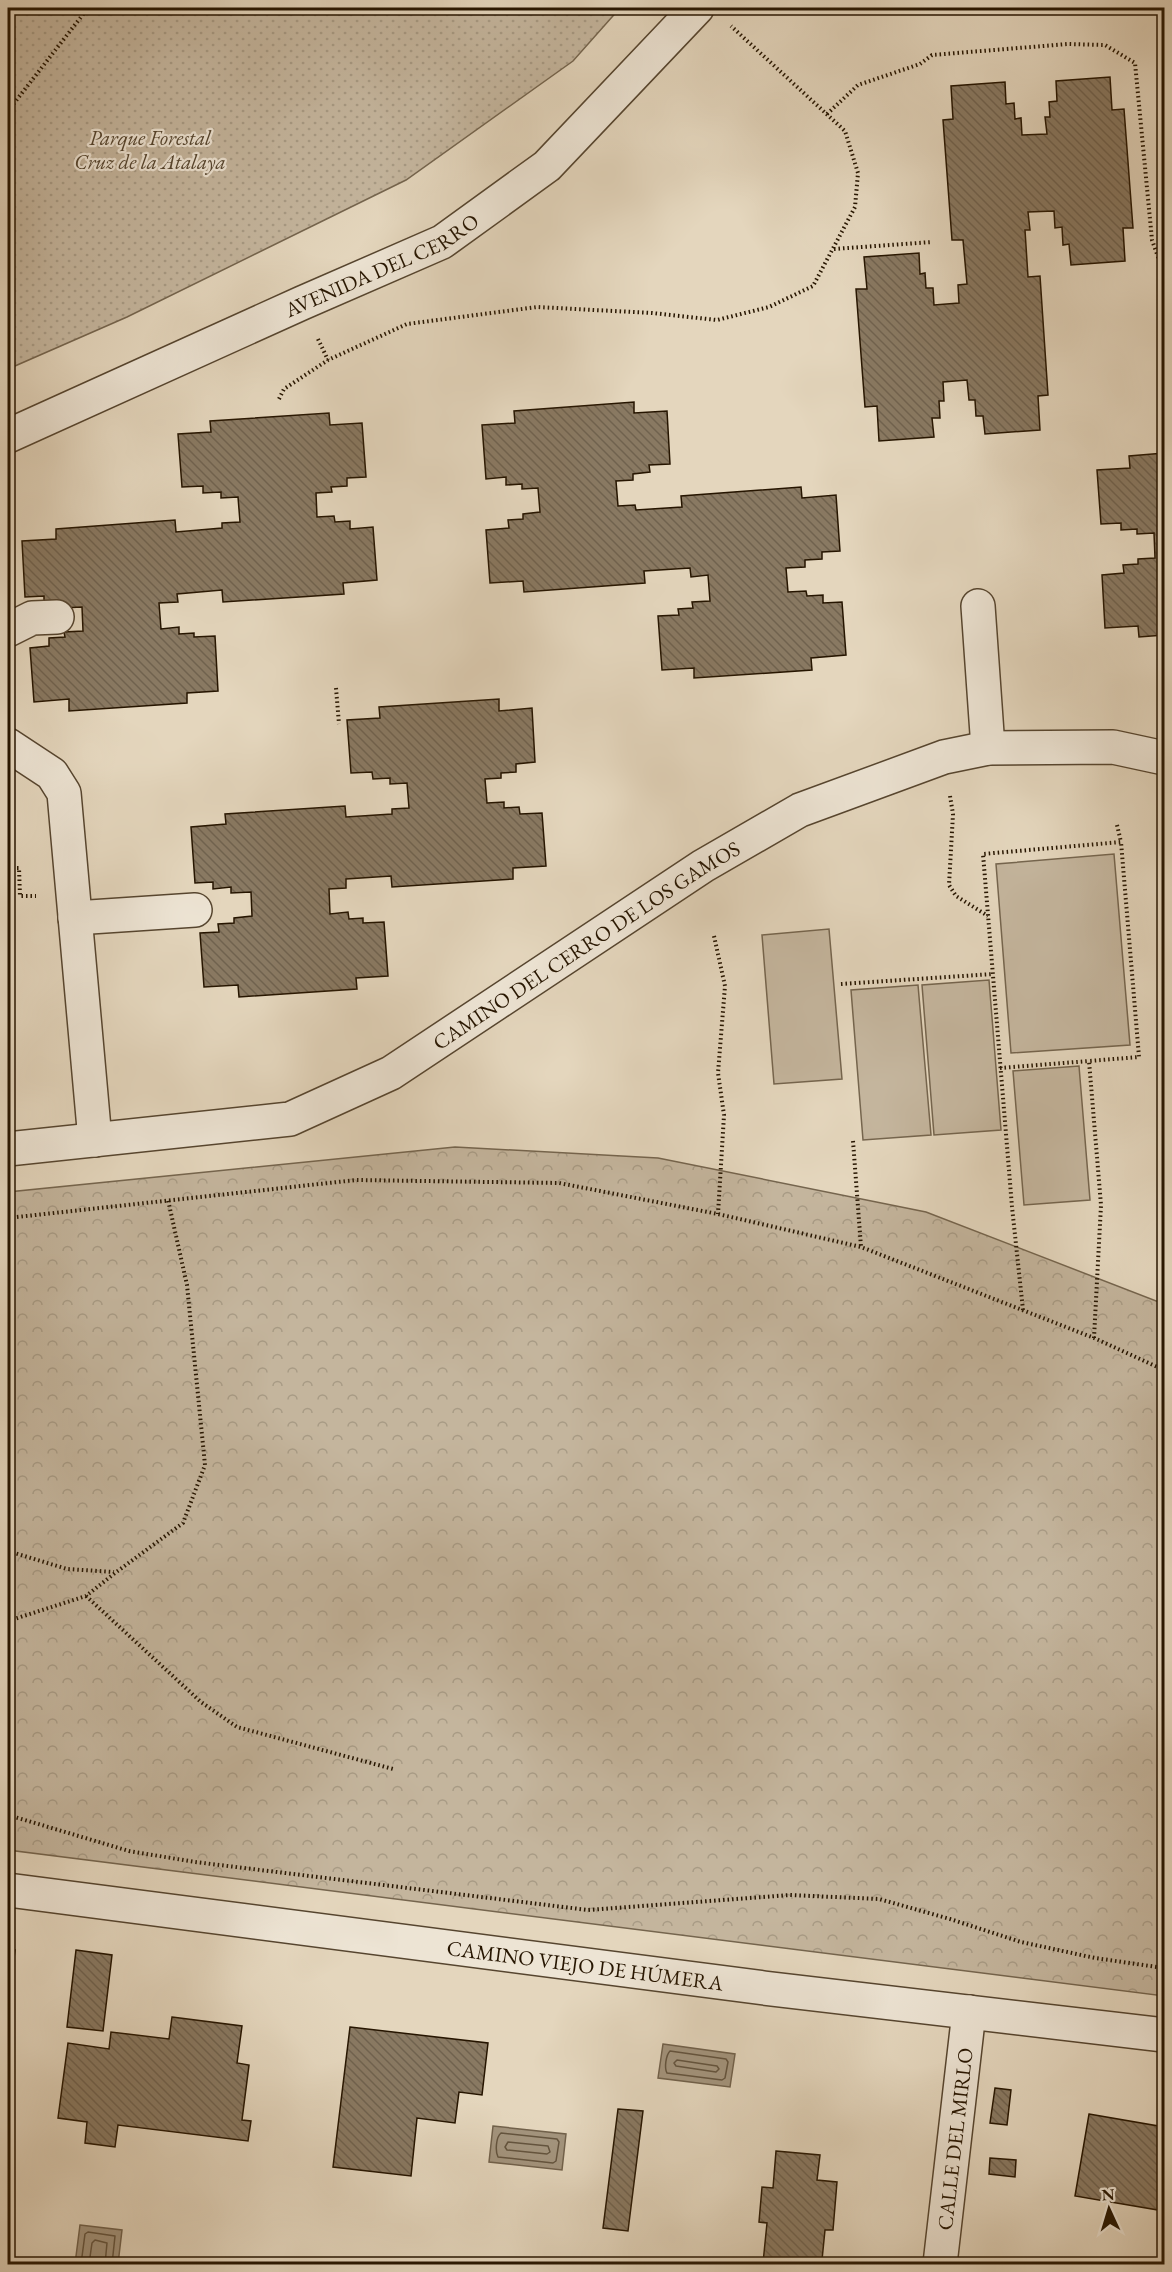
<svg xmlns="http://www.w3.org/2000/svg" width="1172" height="2272" font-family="'EB Garamond',serif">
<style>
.forest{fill:url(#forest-crowns);stroke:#75654e;stroke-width:1.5}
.park{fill:url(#park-dots);stroke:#75654e;stroke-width:1.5}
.garden{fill:#c4b59d;stroke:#75654e;stroke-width:1.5}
.water{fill:#a3947d;stroke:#71614b;stroke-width:1.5}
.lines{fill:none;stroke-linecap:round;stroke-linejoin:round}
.shore{stroke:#64543e;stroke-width:1.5}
.building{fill:url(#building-back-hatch);stroke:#261500;stroke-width:1.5}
.minor-casing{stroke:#56452f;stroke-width:36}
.path{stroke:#261500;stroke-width:4;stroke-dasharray:1.5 3;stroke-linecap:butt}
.minor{stroke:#ede4d4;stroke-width:33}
.labels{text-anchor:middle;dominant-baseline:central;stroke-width:4.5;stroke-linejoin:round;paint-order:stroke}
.park-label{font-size:21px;font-style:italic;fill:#55452f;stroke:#ede4d4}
.street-label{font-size:21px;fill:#261500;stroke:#ede4d4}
</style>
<defs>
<pattern id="forest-crowns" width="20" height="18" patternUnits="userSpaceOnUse" patternTransform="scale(1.5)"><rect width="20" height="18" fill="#c4b59d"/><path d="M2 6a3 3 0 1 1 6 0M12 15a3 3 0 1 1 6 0" fill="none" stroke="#a89b85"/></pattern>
<pattern id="park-dots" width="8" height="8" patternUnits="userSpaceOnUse" patternTransform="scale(1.5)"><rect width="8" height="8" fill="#c4b59d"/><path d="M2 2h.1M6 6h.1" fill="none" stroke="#a89b85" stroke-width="1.8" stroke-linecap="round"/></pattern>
<pattern id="building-back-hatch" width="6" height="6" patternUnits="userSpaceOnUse" patternTransform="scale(1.5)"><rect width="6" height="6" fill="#897962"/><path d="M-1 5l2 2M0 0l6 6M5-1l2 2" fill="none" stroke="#70624e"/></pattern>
</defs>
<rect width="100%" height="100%" fill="#e4d6bd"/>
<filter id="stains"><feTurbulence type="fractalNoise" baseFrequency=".00333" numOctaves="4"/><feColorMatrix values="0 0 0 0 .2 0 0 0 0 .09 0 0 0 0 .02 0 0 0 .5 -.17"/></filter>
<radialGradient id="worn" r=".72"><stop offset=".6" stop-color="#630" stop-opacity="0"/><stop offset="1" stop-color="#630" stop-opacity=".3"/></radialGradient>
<path class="forest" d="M 455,1147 L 658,1158 L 926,1212 L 1164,1304 L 1164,1996 L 8,1850 L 8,1192 Z"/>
<path class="park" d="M 8,8 L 620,8 L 573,61 L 406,180 L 127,317 L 8,369 Z"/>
<g class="garden">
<path d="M 1114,854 L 1130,1045 L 1011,1053 L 996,864 Z"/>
<path d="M 829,929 L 842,1079 L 774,1084 L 762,935 Z"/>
<path d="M 989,980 L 1001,1130 L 934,1135 L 922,985 Z"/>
<path d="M 918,985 L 931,1135 L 863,1140 L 851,990 Z"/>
<path d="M 1079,1066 L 1090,1200 L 1024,1205 L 1013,1071 Z"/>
</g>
<g class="water">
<path d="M 663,2044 L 735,2054 L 730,2087 L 658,2078 Z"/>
<path d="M 493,2126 L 566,2134 L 562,2170 L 489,2162 Z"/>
<path d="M 80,2225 L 122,2230 L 118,2264 L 75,2264 Z"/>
</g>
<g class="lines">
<g class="shore">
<path d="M 670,2051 L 726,2059 L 728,2062 L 725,2078 L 722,2080 L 667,2073 C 664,2068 666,2055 670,2051 Z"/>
<path d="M 677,2060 L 717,2066 L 719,2069 L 716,2072 L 676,2066 L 674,2063 Z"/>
<path d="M 501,2133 L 557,2139 L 559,2142 L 556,2161 L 553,2163 L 498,2157 C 495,2151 496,2137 501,2133 Z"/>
<path d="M 508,2142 L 548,2146 L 550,2152 L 547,2154 L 507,2150 L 505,2147 Z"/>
<path d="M 81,2264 L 85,2234 L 88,2232 L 115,2236 L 112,2264"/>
<path d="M 89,2264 L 92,2243 L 95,2240 L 107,2243 L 105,2264"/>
</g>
</g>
<g class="building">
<path d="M 1110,77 L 1112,110 L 1124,109 L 1133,228 L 1123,228 L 1125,261 L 1071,265 L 1069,244 L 1063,245 L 1062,227 L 1055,228 L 1054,211 L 1028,212 L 1030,230 L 1025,230 L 1028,277 L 1040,276 L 1048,395 L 1038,396 L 1040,430 L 985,434 L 983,416 L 976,416 L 975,400 L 969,400 L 967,380 L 943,382 L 944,401 L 939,401 L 940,418 L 932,418 L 934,437 L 879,441 L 877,406 L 865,407 L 856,289 L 867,289 L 864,257 L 919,253 L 920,274 L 925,273 L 926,288 L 933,288 L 934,305 L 959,303 L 958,285 L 967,284 L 963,240 L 952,240 L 943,120 L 953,119 L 951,86 L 1005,82 L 1006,104 L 1014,103 L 1015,119 L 1021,118 L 1022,135 L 1047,134 L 1045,117 L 1050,117 L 1049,102 L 1057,101 L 1056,81 Z"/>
<path d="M 634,402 L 634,413 L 667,411 L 670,464 L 649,465 L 650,472 L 633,474 L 633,480 L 616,481 L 618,506 L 635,505 L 636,510 L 682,507 L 681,496 L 801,487 L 802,498 L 836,495 L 840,551 L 822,552 L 822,559 L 805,560 L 805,567 L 786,568 L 788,592 L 806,591 L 807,596 L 823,595 L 823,603 L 842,602 L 846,655 L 811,658 L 812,670 L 694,678 L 694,668 L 662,670 L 658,616 L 679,615 L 678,609 L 693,608 L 692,602 L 710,601 L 708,575 L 691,577 L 690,568 L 644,571 L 645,583 L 524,592 L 523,581 L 490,583 L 486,530 L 509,528 L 508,520 L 523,519 L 523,514 L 540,512 L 538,488 L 522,489 L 522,484 L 506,485 L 506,477 L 486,479 L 482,425 L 515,423 L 514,411 Z"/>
<path d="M 329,413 L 330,425 L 362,423 L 366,477 L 347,478 L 347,486 L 331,487 L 332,492 L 316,493 L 317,517 L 334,516 L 335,522 L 350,521 L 350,529 L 373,527 L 377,580 L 343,583 L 344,594 L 223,602 L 222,590 L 177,594 L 178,602 L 159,603 L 161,629 L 179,627 L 179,634 L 194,633 L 194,637 L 215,636 L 218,691 L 187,693 L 187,703 L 69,711 L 69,699 L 34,702 L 30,648 L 49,646 L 49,638 L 65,637 L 64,632 L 83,631 L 82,607 L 62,608 L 62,602 L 44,603 L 44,596 L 25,597 L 22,541 L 56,539 L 56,529 L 175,520 L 176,532 L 222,528 L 222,523 L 240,522 L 238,497 L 221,498 L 221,492 L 203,493 L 203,486 L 182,487 L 178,434 L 211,432 L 210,421 Z"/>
<path d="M 1164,453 L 1164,635 L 1139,637 L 1138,626 L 1105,628 L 1102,575 L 1124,573 L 1123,565 L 1138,564 L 1138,559 L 1155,558 L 1154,533 L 1137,534 L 1137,529 L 1121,530 L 1121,523 L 1101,524 L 1097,470 L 1130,468 L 1129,456 Z"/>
<path d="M 499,699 L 499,711 L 532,708 L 535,762 L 516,764 L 516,772 L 501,773 L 501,778 L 485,779 L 487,803 L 504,802 L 504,808 L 519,807 L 520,814 L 542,813 L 546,866 L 513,868 L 513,879 L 392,887 L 391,876 L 346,879 L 346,888 L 329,889 L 330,914 L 348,912 L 349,919 L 363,918 L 363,923 L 384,922 L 388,976 L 356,978 L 357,989 L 239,997 L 238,985 L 204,987 L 200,933 L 219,932 L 218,924 L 234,923 L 234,918 L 252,916 L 251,892 L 231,893 L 231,887 L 213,889 L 213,882 L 195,883 L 191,827 L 226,824 L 225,814 L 345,806 L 346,817 L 392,814 L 392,809 L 409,808 L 407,783 L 390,784 L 390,778 L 373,779 L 372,772 L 351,773 L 347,720 L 380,718 L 379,707 Z"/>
<path d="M 8,1949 L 15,1950 L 10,1991 L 8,1991 Z"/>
<path d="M 76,1950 L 112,1955 L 103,2031 L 67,2027 Z"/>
<path d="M 172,2017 L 242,2026 L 237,2063 L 249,2065 L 242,2120 L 251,2121 L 248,2141 L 118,2125 L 115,2147 L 85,2143 L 87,2122 L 58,2118 L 68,2043 L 109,2049 L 111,2032 L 169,2039 Z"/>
<path d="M 350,2027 L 488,2043 L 482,2095 L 459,2092 L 455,2123 L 417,2118 L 411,2176 L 333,2167 Z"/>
<path d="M 995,2088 L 1011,2090 L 1007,2125 L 990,2123 Z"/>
<path d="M 618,2109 L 643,2111 L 628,2231 L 603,2228 Z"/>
<path d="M 1089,2114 L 1164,2127 L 1164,2211 L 1075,2196 Z"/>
<path d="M 776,2151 L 820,2155 L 817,2180 L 837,2182 L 833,2230 L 825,2230 L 822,2260 L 815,2259 L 814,2264 L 763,2263 L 767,2223 L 759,2222 L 762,2187 L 773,2188 Z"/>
<path d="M 990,2158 L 1016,2160 L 1015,2177 L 989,2174 Z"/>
</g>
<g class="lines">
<defs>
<g id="minor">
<path id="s1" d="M 8,436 L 302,303 L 442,242 L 547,166 L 697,8"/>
<path d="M 978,606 L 988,748"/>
<path d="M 8,630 L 32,618 L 57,617"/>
<path d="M 8,745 L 52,774 L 64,793 L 95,1140"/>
<path d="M 75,918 L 195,910"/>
<path id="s2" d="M 8,1149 L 290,1119 L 391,1073 L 703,866 L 800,810 L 944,757 L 988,748 L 1113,747 L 1164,758"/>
<path id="s3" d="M 8,1890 L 764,1988 L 1164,2035"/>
<path id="s4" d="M 940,2264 L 969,2012"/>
</g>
</defs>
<use href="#minor" class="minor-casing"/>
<g class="path">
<path d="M 8,111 L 88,8"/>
<path d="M 827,114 L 858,85 L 920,64 L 932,55 L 1068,44 L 1105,45 L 1135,63 L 1152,240 L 1162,268 L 1164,269"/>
<path d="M 834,249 L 932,242"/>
<path d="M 318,339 L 328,360"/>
<path d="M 279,399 L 284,389 L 328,360 L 407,324 L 537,307 L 652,313 L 717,320 L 769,307 L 813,286 L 855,207 L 858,173 L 845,131 L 731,26"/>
<path d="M 336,688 L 339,724"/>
<path d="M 950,796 L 953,814 L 949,885 L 956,896 L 988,916"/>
<path d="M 1117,825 L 1121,842"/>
<path d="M 8,868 L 19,868 L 20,896 L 36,896"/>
<path d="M 714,936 L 725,986 L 718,1073 L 724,1115 L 718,1214"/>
<path d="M 841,984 L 993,974"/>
<path d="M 1000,1068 L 1089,1061"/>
<path d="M 853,1141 L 861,1247"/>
<path d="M 8,1218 L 356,1180 L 559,1183 L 718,1214 L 861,1247 L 1094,1338 L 1164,1370"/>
<path d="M 1023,1310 L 1012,1207 L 983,854 L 1121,842 L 1139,1057 L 1089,1061 L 1101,1205 L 1094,1338"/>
<path d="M 8,1551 L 67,1569 L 114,1572"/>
<path d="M 86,1596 L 201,1702 L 237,1727 L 393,1769"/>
<path d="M 8,1621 L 86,1596 L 115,1573 L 183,1523 L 205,1465 L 187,1285 L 168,1200"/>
<path d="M 8,1815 L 129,1851 L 195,1862 L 588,1910 L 790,1895 L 879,1899 L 950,1919 L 1021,1942 L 1095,1958 L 1164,1968"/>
</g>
<use href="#minor" class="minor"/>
</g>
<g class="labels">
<g class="park-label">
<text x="150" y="137">Parque Forestal<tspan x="150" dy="24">Cruz de la Atalaya</tspan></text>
</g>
<g class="street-label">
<text stroke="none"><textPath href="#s1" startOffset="411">AVENIDA DEL CERRO</textPath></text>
<text stroke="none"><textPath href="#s2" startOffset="628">CAMINO DEL CERRO DE LOS GAMOS</textPath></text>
<text stroke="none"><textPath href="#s3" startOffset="582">CAMINO VIEJO DE HÚMERA</textPath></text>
<text stroke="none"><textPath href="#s4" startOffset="126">CALLE DEL MIRLO</textPath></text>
</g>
</g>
<rect width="1172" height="2272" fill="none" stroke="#e4d6bd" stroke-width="30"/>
<rect x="9" y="9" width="1154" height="2254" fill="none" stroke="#261500" stroke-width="3"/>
<rect x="15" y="15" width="1142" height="2242" fill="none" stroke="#261500" stroke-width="1.5"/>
<g transform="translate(1109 2209) rotate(356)" stroke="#ede4d4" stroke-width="4.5" paint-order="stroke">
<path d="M0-4.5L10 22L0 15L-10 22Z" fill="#261500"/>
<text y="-9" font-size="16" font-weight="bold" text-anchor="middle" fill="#261500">N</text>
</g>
<rect width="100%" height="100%" filter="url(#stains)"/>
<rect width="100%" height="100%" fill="url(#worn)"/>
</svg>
